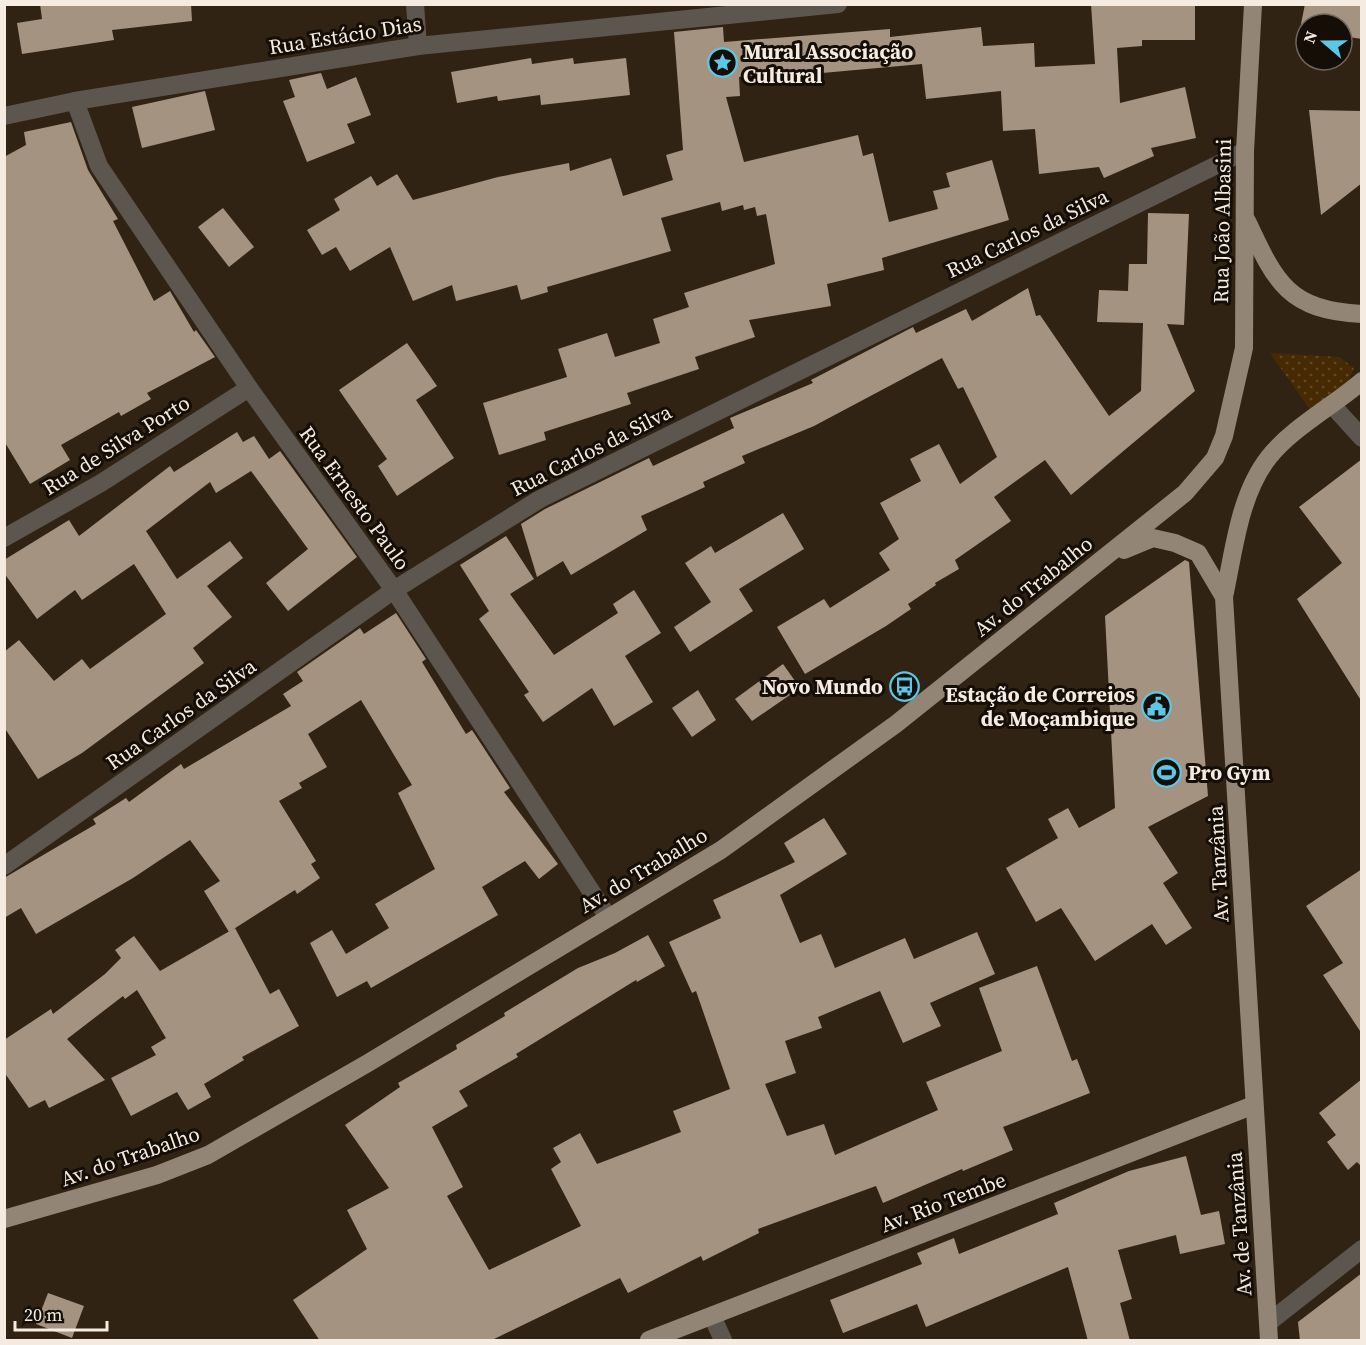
<svg xmlns="http://www.w3.org/2000/svg" width="1366" height="1345" font-family="'Source Serif 4',serif">
<style>
.park{fill:url(#park-dots)}
.building{fill:#a49380}
.lines{fill:none;stroke-linecap:round;stroke-linejoin:round}
.minor{stroke:#5d564f;stroke-width:18}
.major{stroke:#938576;stroke-width:18}
.labels{text-anchor:middle;dominant-baseline:central;stroke-width:6;stroke-linejoin:round;paint-order:stroke}
.street-label{font-size:21px;fill:#f5ebe1;stroke:#140e07}
.poi-label{font-size:21px;font-weight:bold;fill:#f5ebe1;stroke:#140e07;text-anchor:start}
</style>
<defs>
<pattern id="park-dots" width="8" height="8" patternUnits="userSpaceOnUse" patternTransform="scale(1.5)"><rect width="8" height="8" fill="#462a02"/><path d="M2 2h.1M6 6h.1" fill="none" stroke="#614927" stroke-width="1.8" stroke-linecap="round"/></pattern>
</defs>
<rect width="100%" height="100%" fill="#312313"/>
<path class="park" d="M 1270,353 L 1339,357 L 1354,368 L 1346,386 L 1316,418 Z"/>
<g class="building">
<path d="M 40,4 L 191,4 L 192,21 L 112,30 L 114,40 L 22,54 L 17,23 L 42,19 Z"/>
<path d="M 1091,4 L 1195,4 L 1195,40 L 1142,40 L 1142,46 L 1117,48 L 1120,103 L 1185,87 L 1196,138 L 1151,148 L 1154,156 L 1104,178 L 1099,167 L 1039,174 L 1035,129 L 1003,131 L 1001,91 L 926,99 L 922,64 L 800,75 L 799,72 L 739,77 L 740,96 L 726,97 L 744,162 L 858,135 L 863,156 L 873,153 L 889,222 L 938,209 L 933,191 L 950,187 L 946,173 L 992,160 L 1009,220 L 882,258 L 884,270 L 827,284 L 831,306 L 749,320 L 755,337 L 695,357 L 699,369 L 627,393 L 631,404 L 544,432 L 546,440 L 499,455 L 483,403 L 567,377 L 558,349 L 607,333 L 615,357 L 660,343 L 653,319 L 689,307 L 684,293 L 775,264 L 766,214 L 757,216 L 755,207 L 744,210 L 743,205 L 722,211 L 720,202 L 661,218 L 671,251 L 547,287 L 548,292 L 521,300 L 517,285 L 456,301 L 452,285 L 413,301 L 390,247 L 350,271 L 336,247 L 322,255 L 307,230 L 340,210 L 334,199 L 371,176 L 377,186 L 397,174 L 413,200 L 498,177 L 569,163 L 570,171 L 611,158 L 623,196 L 673,180 L 666,155 L 683,150 L 674,32 L 723,27 L 724,42 L 890,29 L 890,37 L 981,27 L 983,46 L 1034,43 L 1035,67 L 1095,64 Z"/>
<path d="M 1305,4 L 1362,4 L 1362,39 L 1342,36 L 1342,24 L 1306,24 L 1306,30 L 1300,29 Z"/>
<path d="M 531,58 L 532,64 L 573,58 L 574,64 L 626,58 L 630,95 L 541,105 L 540,95 L 498,101 L 497,96 L 457,103 L 451,72 Z"/>
<path d="M 321,73 L 327,89 L 356,77 L 371,115 L 347,124 L 355,143 L 307,162 L 283,101 L 295,97 L 289,80 Z"/>
<path d="M 205,91 L 215,130 L 142,148 L 132,107 Z"/>
<path d="M 1309,110 L 1362,111 L 1362,183 L 1321,215 Z"/>
<path d="M 71,122 L 88,170 L 118,219 L 113,221 L 154,301 L 170,291 L 194,332 L 196,330 L 215,357 L 147,393 L 151,399 L 121,416 L 119,412 L 61,445 L 70,460 L 30,484 L 4,441 L 4,157 L 26,145 L 24,132 Z"/>
<path d="M 223,208 L 254,247 L 229,267 L 198,227 Z"/>
<path d="M 1148,213 L 1189,214 L 1184,325 L 1167,324 L 1195,391 L 1071,495 L 1045,460 L 994,497 L 1011,521 L 955,560 L 959,569 L 935,583 L 936,585 L 908,604 L 911,609 L 886,626 L 805,674 L 777,627 L 824,599 L 830,608 L 890,570 L 879,553 L 899,539 L 880,503 L 921,481 L 910,459 L 939,444 L 960,484 L 997,457 L 963,387 L 958,389 L 942,358 L 814,426 L 742,456 L 745,463 L 703,482 L 705,487 L 641,516 L 647,530 L 571,575 L 563,561 L 537,577 L 521,524 L 545,509 L 649,458 L 653,466 L 734,428 L 730,418 L 813,383 L 811,380 L 913,327 L 916,333 L 966,309 L 972,321 L 1028,288 L 1036,316 L 1040,315 L 1109,416 L 1141,391 L 1143,323 L 1097,322 L 1099,290 L 1128,291 L 1129,264 L 1147,264 Z"/>
<path d="M 407,343 L 437,386 L 416,400 L 454,458 L 397,496 L 378,466 L 387,459 L 339,390 Z"/>
<path d="M 237,432 L 243,442 L 254,436 L 269,459 L 280,451 L 357,557 L 288,611 L 266,583 L 308,549 L 251,471 L 216,493 L 210,482 L 146,531 L 177,579 L 230,541 L 243,558 L 207,586 L 232,617 L 193,648 L 204,663 L 82,753 L 38,779 L 4,727 L 4,652 L 19,640 L 54,681 L 82,659 L 90,669 L 166,614 L 134,564 L 82,600 L 75,590 L 37,619 L 4,573 L 4,560 L 69,520 L 79,536 L 170,466 L 174,472 Z"/>
<path d="M 1362,459 L 1362,702 L 1297,599 L 1342,563 L 1299,507 Z"/>
<path d="M 783,513 L 804,549 L 739,589 L 753,611 L 690,652 L 674,627 L 711,602 L 685,563 L 711,546 L 715,553 Z"/>
<path d="M 506,536 L 534,579 L 510,594 L 554,655 L 618,613 L 613,604 L 634,590 L 661,633 L 625,656 L 653,702 L 614,726 L 592,688 L 543,722 L 524,695 L 529,692 L 479,619 L 489,611 L 460,565 Z"/>
<path d="M 1185,560 L 1189,562 L 1208,796 L 1148,827 L 1178,873 L 1163,883 L 1192,928 L 1166,945 L 1152,924 L 1095,961 L 1061,908 L 1036,922 L 1006,868 L 1058,838 L 1048,819 L 1068,808 L 1079,828 L 1115,808 L 1105,616 Z"/>
<path d="M 396,613 L 426,659 L 422,662 L 466,734 L 472,730 L 510,788 L 504,792 L 558,864 L 539,879 L 525,861 L 482,887 L 498,915 L 371,988 L 367,981 L 337,997 L 310,943 L 332,930 L 346,954 L 389,928 L 375,904 L 435,869 L 398,793 L 412,785 L 361,700 L 308,734 L 327,767 L 299,783 L 302,788 L 279,801 L 316,861 L 311,864 L 320,878 L 297,894 L 295,890 L 229,932 L 204,891 L 220,881 L 190,840 L 133,878 L 36,934 L 21,908 L 4,918 L 4,878 L 96,824 L 93,819 L 126,798 L 129,802 L 181,764 L 184,769 L 291,706 L 283,694 L 303,681 L 297,672 L 360,628 L 364,634 Z"/>
<path d="M 783,664 L 800,688 L 752,721 L 735,699 Z"/>
<path d="M 698,690 L 716,720 L 692,737 L 672,708 Z"/>
<path d="M 824,818 L 847,854 L 780,895 L 800,943 L 821,934 L 835,968 L 905,938 L 914,959 L 977,932 L 995,974 L 930,1003 L 941,1026 L 903,1043 L 880,991 L 818,1017 L 822,1028 L 785,1041 L 796,1073 L 765,1084 L 787,1136 L 824,1124 L 835,1155 L 938,1110 L 926,1082 L 1002,1051 L 979,988 L 1037,966 L 1072,1061 L 1077,1059 L 1090,1093 L 1003,1127 L 1013,1150 L 963,1171 L 962,1169 L 883,1203 L 876,1186 L 758,1229 L 759,1233 L 703,1261 L 701,1256 L 628,1293 L 620,1278 L 490,1341 L 320,1341 L 293,1300 L 367,1249 L 347,1210 L 389,1188 L 345,1125 L 400,1087 L 398,1083 L 457,1049 L 456,1045 L 505,1016 L 504,1013 L 578,968 L 615,953 L 648,935 L 665,966 L 637,982 L 636,980 L 516,1054 L 518,1057 L 459,1091 L 468,1106 L 432,1127 L 463,1187 L 447,1196 L 489,1270 L 581,1226 L 551,1169 L 561,1162 L 553,1148 L 580,1133 L 597,1164 L 681,1132 L 673,1111 L 730,1089 L 696,991 L 692,993 L 669,942 L 721,918 L 713,900 L 795,862 L 784,843 Z"/>
<path d="M 1362,869 L 1362,1034 L 1323,975 L 1343,963 L 1306,906 Z"/>
<path d="M 235,928 L 270,994 L 279,989 L 299,1026 L 242,1057 L 244,1060 L 204,1084 L 211,1097 L 188,1110 L 177,1092 L 131,1116 L 111,1078 L 156,1055 L 151,1047 L 166,1038 L 137,990 L 125,999 L 123,996 L 67,1039 L 105,1080 L 49,1108 L 45,1100 L 29,1108 L 4,1072 L 4,1040 L 51,1009 L 53,1014 L 105,974 L 121,958 L 115,950 L 134,936 L 160,971 Z"/>
<path d="M 1362,1079 L 1362,1167 L 1357,1162 L 1348,1170 L 1327,1142 L 1336,1135 L 1319,1113 Z"/>
<path d="M 1186,1156 L 1201,1215 L 1219,1211 L 1225,1244 L 1180,1254 L 1176,1235 L 1118,1250 L 1132,1299 L 1120,1303 L 1130,1341 L 1088,1341 L 1068,1267 L 926,1327 L 917,1304 L 843,1333 L 830,1300 L 922,1264 L 917,1253 L 954,1238 L 959,1254 L 1058,1214 L 1054,1203 L 1129,1171 Z"/>
<path d="M 1362,1273 L 1362,1341 L 1300,1341 L 1298,1322 Z"/>
<path d="M 48,1293 L 84,1306 L 72,1338 L 36,1324 Z"/>
</g>
<g class="lines">
<g class="minor">
<path d="M 415,4 L 418,46"/>
<path d="M 75,101 L 99,166 L 249,388 L 394,590 L 608,917"/>
<path d="M 4,116 L 75,101 L 418,46 L 838,4"/>
<path d="M 1333,406 L 1362,438"/>
<path d="M 4,538 L 101,483 L 249,388"/>
<path d="M 4,866 L 394,590 L 540,499 L 1245,151"/>
<path d="M 712,1316 L 723,1340"/>
<path d="M 1268,1323 L 1362,1249"/>
</g>
<g class="major">
<path d="M 1247,221 C 1276,283 1288,310 1362,314"/>
<path d="M 1124,550 L 1153,538 L 1175,543 L 1198,553 L 1224,597"/>
<path d="M 4,1219 L 157,1175 L 208,1155 L 368,1063 L 721,850 L 896,724 L 1185,493 L 1215,458 L 1224,436 L 1244,348 L 1245,151 L 1253,4"/>
<path d="M 649,1340 L 1254,1105"/>
<path d="M 1269,1340 L 1224,597 C 1234,551 1239,495 1269,457 C 1292,428 1333,406 1362,381"/>
</g>
</g>
<defs>
<symbol id="sight-ring" viewBox="-11 -11 22 22"><circle r="9.5" fill="#140e07" stroke="#5cc7e7" stroke-width="1.5"/><path d="M0-6L1.8-2.2L6-1.7L2.9 1.2L3.7 5.4L0 3.3L-3.7 5.4L-2.9 1.2L-6-1.7L-1.8-2.2Z" fill="#5cc7e7"/></symbol>
<symbol id="bus-ring" viewBox="-11 -11 22 22"><circle r="9.5" fill="#140e07" stroke="#5cc7e7" stroke-width="1.5"/><path d="M-5-6H5V4H4V6H2V4H-2V6H-4V4H-5ZM-3.5-4V0h7V-4ZM-3.5 1.2v1.5H-2V1.2ZM2 1.2v1.5H3.5V1.2Z" fill="#5cc7e7"/></symbol>
<symbol id="civic-ring" viewBox="-11 -11 22 22"><circle r="9.5" fill="#140e07" stroke="#5cc7e7" stroke-width="1.5"/><path d="M-.6-6.5H3V-4.5H.6V-3L4-1V1h2V6H-6V1h2V-1L-.6-3ZM-1.2 2.5V6h2.4V2.5Z" fill="#5cc7e7"/></symbol>
<symbol id="stadium-ring" viewBox="-11 -11 22 22"><circle r="9.5" fill="#140e07" stroke="#5cc7e7" stroke-width="1.5"/><path d="M0-5a6.5 5 0 1 0 0 10a6.5 5 0 1 0 0-10ZM-3.5-1.8h7v3.6h-7Z" fill="#5cc7e7"/></symbol>
</defs>
<g fill-rule="evenodd">
<use href="#sight-ring" x="706" y="46" width="33" height="33"/>
<use href="#bus-ring" x="888" y="670" width="33" height="33"/>
<use href="#civic-ring" x="1140" y="690" width="33" height="33"/>
<use href="#stadium-ring" x="1150" y="756" width="33" height="33"/>
</g>
<g class="labels">
<g class="street-label">
<text transform="translate(345 35) rotate(-9)">Rua Estácio Dias</text>
<text transform="translate(1222 221) rotate(-89)">Rua João Albasini</text>
<text transform="translate(1027 233) rotate(-26)">Rua Carlos da Silva</text>
<text transform="translate(116 445) rotate(-32)">Rua de Silva Porto</text>
<text transform="translate(591 450) rotate(-27)">Rua Carlos da Silva</text>
<text transform="translate(355 498) rotate(54)">Rua Ernesto Paulo</text>
<text transform="translate(1033 586) rotate(-39)">Av. do Trabalho</text>
<text transform="translate(181 714) rotate(-35)">Rua Carlos da Silva</text>
<text transform="translate(1218 864) rotate(-93)">Av. Tanzânia</text>
<text transform="translate(643 870) rotate(-31)">Av. do Trabalho</text>
<text transform="translate(130 1156) rotate(-19)">Av. do Trabalho</text>
<text transform="translate(943 1202) rotate(-21)">Av. Rio Tembe</text>
<text transform="translate(1239 1224) rotate(-94)">Av. de Tanzânia</text>
</g>
<g class="poi-label">
<text x="743" y="51">Mural Associação<tspan x="743" dy="24">Cultural</tspan></text>
<text x="883" y="686" text-anchor="end">Novo Mundo</text>
<text x="1135" y="694" text-anchor="end">Estação de Correios<tspan x="1135" dy="24">de Moçambique</tspan></text>
<text x="1188" y="772">Pro Gym</text>
</g>
</g>
<rect width="1366" height="1345" fill="none" stroke="#f5ebe1" stroke-width="12"/>
<g transform="translate(1324 42) rotate(290)"><circle r="28" fill="#140e07" stroke="#6e665e" stroke-width="1.5"/>
<path d="M0-4.5L10 22L0 15L-10 22Z" fill="#5cc7e7"/>
<text y="-9" font-size="16" font-weight="bold" text-anchor="middle" fill="#f5ebe1">N</text>
</g>
<path d="M15 1321v9h92v-9" fill="none" stroke="#f5ebe1" stroke-width="3"/>
<text x="24" y="1321" font-size="18" fill="#f5ebe1" stroke="#140e07" stroke-width="4.5" paint-order="stroke">20 m</text>
</svg>
